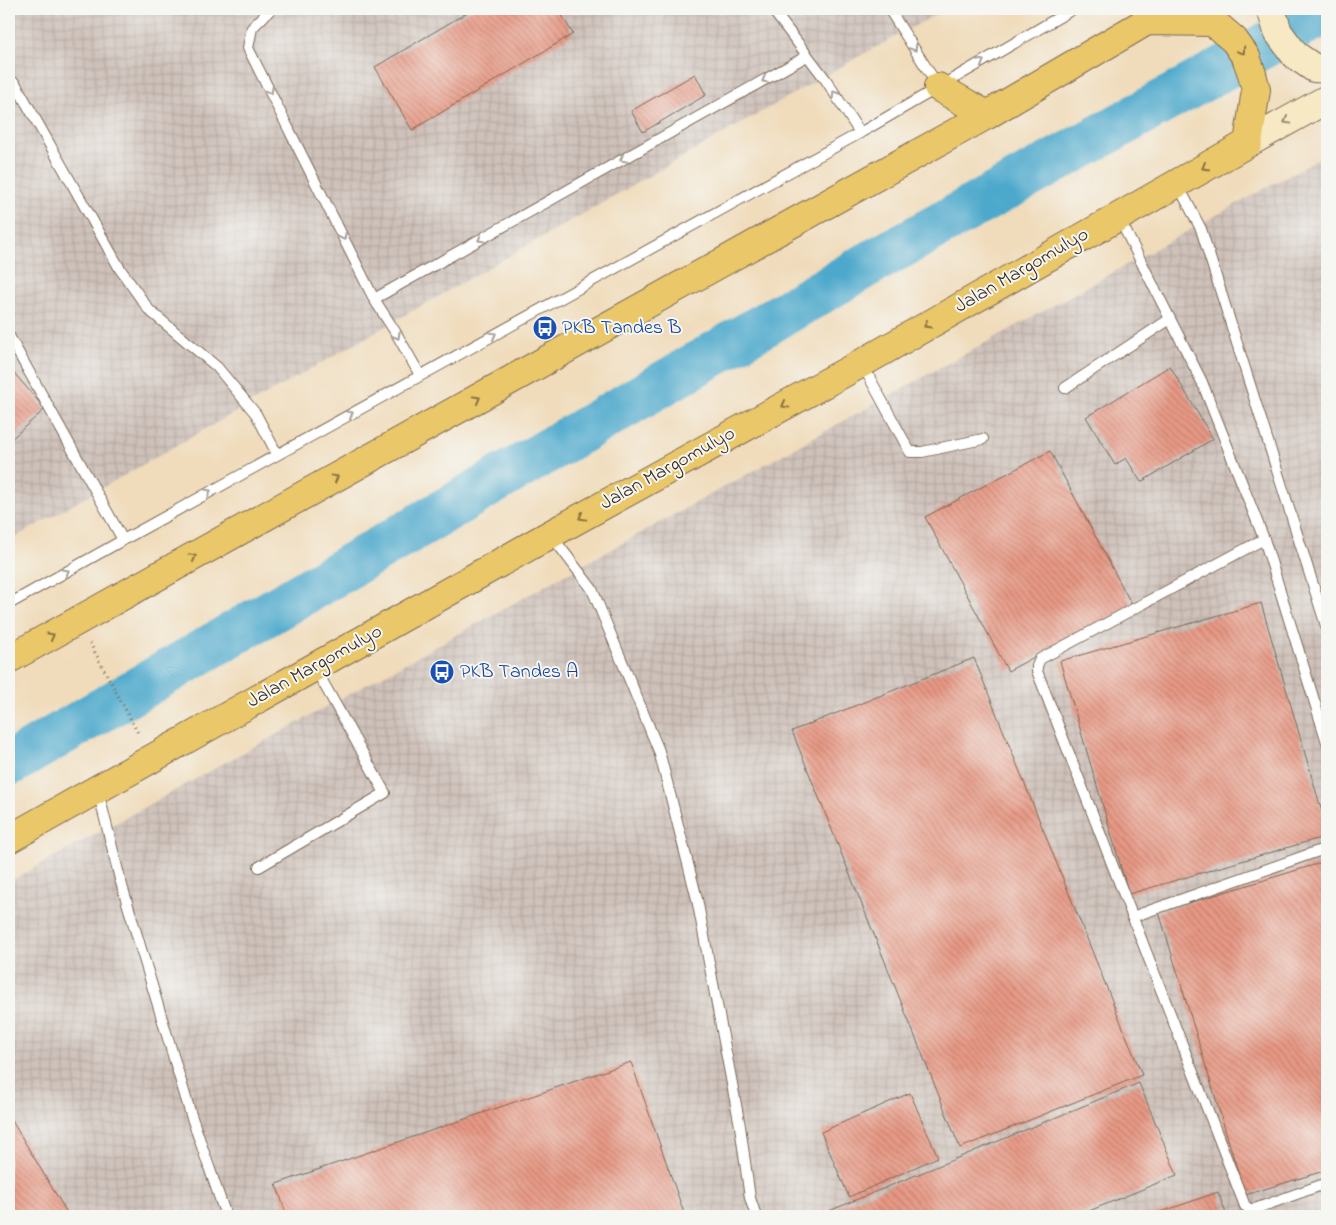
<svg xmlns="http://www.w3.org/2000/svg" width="1336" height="1225" font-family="'Indie Flower',sans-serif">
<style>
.industrial{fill:url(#industrial-grid)}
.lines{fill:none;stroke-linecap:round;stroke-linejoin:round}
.river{stroke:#4ea9cc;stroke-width:45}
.building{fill:url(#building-back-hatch)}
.lane-casing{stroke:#7a6855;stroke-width:12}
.secondary-casing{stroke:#7a6855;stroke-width:30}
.highway-casing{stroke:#7a6855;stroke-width:30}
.path{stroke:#7a6855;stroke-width:3;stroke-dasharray:1 4;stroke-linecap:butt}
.lane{stroke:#fff;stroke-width:10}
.secondary{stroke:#f7e9c3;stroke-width:28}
.highway{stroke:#eac769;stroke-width:28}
.oneway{stroke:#a79f9a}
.oneway2{stroke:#8a7140}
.oneway3{stroke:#998a70}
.labels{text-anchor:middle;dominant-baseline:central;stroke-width:4;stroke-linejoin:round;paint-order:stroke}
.street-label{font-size:20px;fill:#3b2a1e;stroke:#f6f6f2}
.transit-label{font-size:20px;fill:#164399;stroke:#f6f6f2;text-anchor:start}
</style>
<defs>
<pattern id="industrial-grid" width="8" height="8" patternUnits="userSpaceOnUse" patternTransform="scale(1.25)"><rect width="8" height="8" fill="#cec1ba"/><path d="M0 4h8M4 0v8" fill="none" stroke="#b2a69f"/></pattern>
<pattern id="building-back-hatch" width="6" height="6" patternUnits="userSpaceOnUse" patternTransform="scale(1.25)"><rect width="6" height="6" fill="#e89985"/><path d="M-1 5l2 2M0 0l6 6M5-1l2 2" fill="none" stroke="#bd7d6c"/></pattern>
</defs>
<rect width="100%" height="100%" fill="#f6f6f2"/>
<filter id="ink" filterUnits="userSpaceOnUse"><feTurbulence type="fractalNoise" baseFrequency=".02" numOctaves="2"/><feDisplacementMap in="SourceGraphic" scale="10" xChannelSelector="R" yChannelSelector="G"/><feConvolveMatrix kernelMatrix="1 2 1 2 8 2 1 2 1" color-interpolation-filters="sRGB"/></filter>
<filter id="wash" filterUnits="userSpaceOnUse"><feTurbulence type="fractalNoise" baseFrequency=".0096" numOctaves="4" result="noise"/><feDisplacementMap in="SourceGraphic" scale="20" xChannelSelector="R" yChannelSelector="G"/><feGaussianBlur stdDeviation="1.12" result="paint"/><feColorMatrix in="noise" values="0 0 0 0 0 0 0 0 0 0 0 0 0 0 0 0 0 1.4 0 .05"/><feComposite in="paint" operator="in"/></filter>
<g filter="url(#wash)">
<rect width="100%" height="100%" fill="#f0dcbb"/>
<g class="industrial">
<path d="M 9,9 L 946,9 L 858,57 L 9,541 Z"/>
<path d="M 1327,154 L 1327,1216 L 9,1216 L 9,882 Z"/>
</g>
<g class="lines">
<path class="river" d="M 9,764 L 867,265 L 1327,11"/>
</g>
<g id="blocks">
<g class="building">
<path d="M 473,9 L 558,9 L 573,34 L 412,130 L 375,67 Z"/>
<path d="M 695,74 L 706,95 L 643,132 L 631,111 Z"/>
<path d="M 1170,366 L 1213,439 L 1141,482 L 1126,458 L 1115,465 L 1086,417 Z"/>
<path d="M 9,367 L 45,409 L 9,441 Z"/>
<path d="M 1050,451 L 1132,605 L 1008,671 L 925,517 Z"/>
<path d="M 1261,603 L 1327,829 L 1327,836 L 1129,894 L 1060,661 Z"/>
<path d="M 974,658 L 1142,1075 L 960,1148 L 792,731 Z"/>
<path d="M 1327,861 L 1327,1170 L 1245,1195 L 1159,912 Z"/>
<path d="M 631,1062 L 685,1216 L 287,1216 L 276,1184 Z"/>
<path d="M 1139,1083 L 1177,1175 L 1077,1216 L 832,1216 L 829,1211 Z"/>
<path d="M 910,1093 L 938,1157 L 849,1197 L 821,1132 Z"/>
<path d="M 9,1116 L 69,1216 L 9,1216 Z"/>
<path d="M 1218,1192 L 1227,1216 L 1150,1216 Z"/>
</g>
</g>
</g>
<g filter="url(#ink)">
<use href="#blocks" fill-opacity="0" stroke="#7a6855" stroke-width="1"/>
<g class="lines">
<defs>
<g id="lane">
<path d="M 271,9 L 252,28 L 248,48 L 374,299 L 396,333 L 420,375"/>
<path d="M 772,9 L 826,80 L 860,133"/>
<path d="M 889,9 L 938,86"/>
<path d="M 15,83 L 120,269 L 149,310 L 217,367 L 256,414 L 277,454"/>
<path d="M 1178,185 L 1201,229 L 1327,629"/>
<path d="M 1119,218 L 1202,382 L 1264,539 L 1040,659 L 1037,666 L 1037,671 L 1245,1206 L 1252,1210 L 1327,1183"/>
<path d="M 374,299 L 807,56"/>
<path d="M 9,336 L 123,540"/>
<path d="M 862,364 L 910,452 L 922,452 L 983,439"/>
<path d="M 1065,388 L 1170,319"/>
<path d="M 551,535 L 592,589 L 659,751 L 697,899 L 740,1126 L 750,1198 L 756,1216"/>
<path d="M 1264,539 L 1327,742"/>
<path d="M 9,604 L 123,540 L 860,133 L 1073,9"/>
<path d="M 98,791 L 120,879 L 191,1115 L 226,1216"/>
<path d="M 259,867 L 385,793 L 315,668"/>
<path d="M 1132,917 L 1327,848"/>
</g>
<g id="secondary">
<path d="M 1271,9 L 1278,32 L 1295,55 L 1314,68 L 1327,69"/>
<path d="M 1248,143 L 1327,99"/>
</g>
<g id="highway">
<path d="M 938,87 L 987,115"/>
<path d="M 9,659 L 987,115 L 1147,21 L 1213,22 L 1234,40 L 1246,57 L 1252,74 L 1256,90 L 1248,143 L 862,363 L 551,534 L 9,839"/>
</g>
</defs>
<use href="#lane" class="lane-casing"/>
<use href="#secondary" class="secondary-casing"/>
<use href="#highway" class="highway-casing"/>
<path class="path" d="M 90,643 L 139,735"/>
<use href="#lane" class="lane"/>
<use href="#secondary" class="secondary"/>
<use href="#highway" class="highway"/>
</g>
<defs><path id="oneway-chevron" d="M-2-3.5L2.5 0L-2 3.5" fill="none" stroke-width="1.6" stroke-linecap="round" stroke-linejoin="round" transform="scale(1.25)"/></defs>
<g class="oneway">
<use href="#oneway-chevron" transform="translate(914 48) rotate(58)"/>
<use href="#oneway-chevron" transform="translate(981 62) rotate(-30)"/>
<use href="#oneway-chevron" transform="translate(765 80) rotate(151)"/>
<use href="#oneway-chevron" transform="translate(270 91) rotate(63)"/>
<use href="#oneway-chevron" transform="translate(835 94) rotate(-123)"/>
<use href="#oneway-chevron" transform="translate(623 159) rotate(151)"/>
<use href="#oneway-chevron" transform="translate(343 237) rotate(63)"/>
<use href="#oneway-chevron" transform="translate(481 239) rotate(151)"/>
<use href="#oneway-chevron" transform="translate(493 335) rotate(-29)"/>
<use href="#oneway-chevron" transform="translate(397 336) rotate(60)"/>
<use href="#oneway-chevron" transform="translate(350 414) rotate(-29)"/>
<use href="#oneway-chevron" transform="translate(208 492) rotate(-29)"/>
<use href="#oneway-chevron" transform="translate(66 572) rotate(-30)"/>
</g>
<g class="oneway2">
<use href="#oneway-chevron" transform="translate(1242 51) rotate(56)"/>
<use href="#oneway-chevron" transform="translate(1205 167) rotate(150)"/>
<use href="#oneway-chevron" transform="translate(927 325) rotate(150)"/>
<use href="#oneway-chevron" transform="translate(477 399) rotate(-29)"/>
<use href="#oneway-chevron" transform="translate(785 405) rotate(151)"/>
<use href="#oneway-chevron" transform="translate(335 478) rotate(-29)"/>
<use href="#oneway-chevron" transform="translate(582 517) rotate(151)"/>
<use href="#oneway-chevron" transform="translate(193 557) rotate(-29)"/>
<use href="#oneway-chevron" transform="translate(51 636) rotate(-29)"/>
</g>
<use class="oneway3" href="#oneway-chevron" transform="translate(1287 121) rotate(151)"/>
</g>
<defs>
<symbol id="bus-disc" viewBox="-11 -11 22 22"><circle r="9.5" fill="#1a4fb4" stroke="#f6f6f2"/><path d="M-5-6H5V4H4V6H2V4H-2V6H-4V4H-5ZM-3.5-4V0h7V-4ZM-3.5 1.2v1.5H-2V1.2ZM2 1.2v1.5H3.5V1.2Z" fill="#fff"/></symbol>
</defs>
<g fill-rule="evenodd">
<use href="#bus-disc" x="531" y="314" width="28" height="28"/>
<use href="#bus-disc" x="428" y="658" width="28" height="28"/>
</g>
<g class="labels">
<g class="street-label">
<text transform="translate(1022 271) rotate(-30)">Jalan Margomulyo</text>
<text transform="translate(668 469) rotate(-29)">Jalan Margomulyo</text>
<text transform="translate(315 667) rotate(-29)">Jalan Margomulyo</text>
</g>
<g class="transit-label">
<text x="562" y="328">PKB Tandes B</text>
<text x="460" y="672">PKB Tandes A</text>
</g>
</g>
<rect width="1336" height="1225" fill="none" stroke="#f6f6f2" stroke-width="30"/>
</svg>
